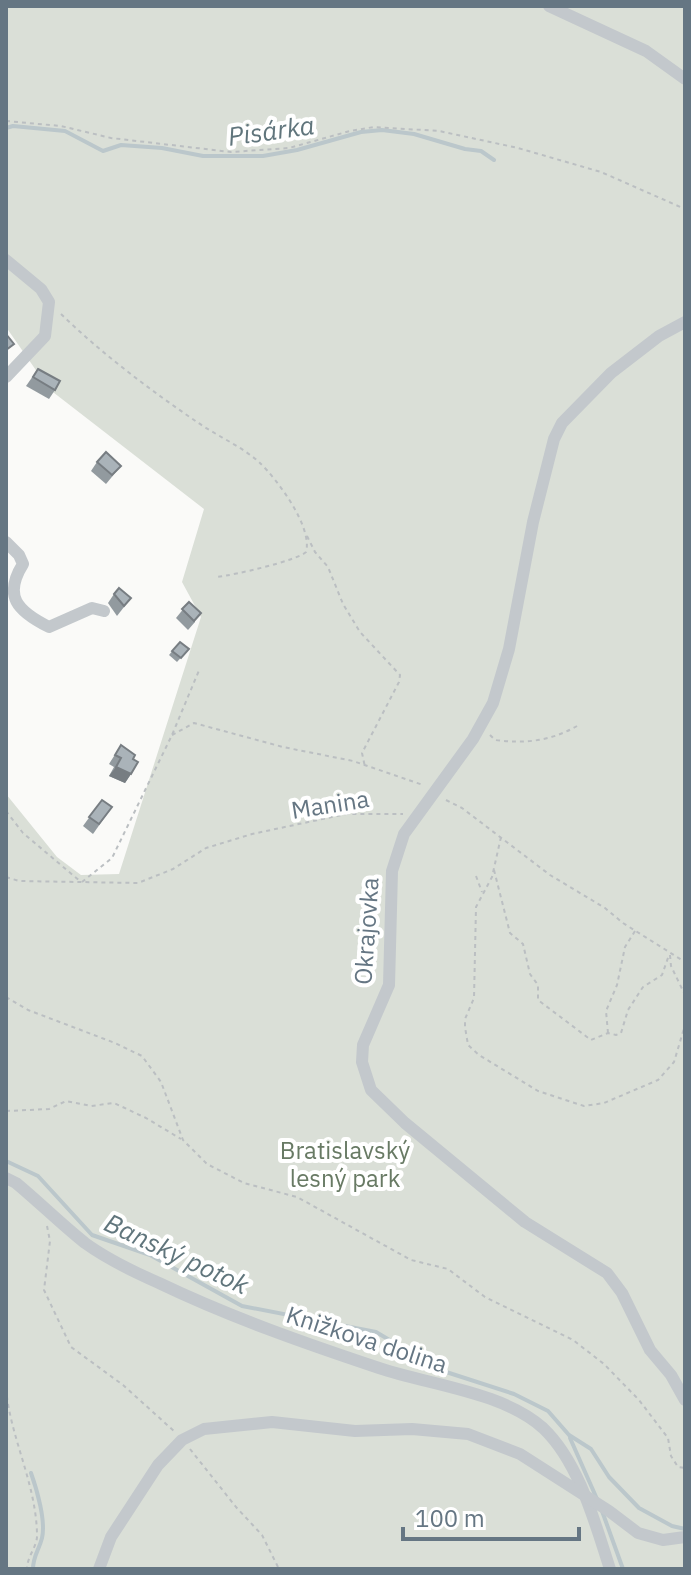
<svg xmlns="http://www.w3.org/2000/svg" width="691" height="1575" font-family="'IBM Plex Sans',sans-serif">
<style>
.green{fill:#dadfd7}
.lines{fill:none;stroke-linecap:round;stroke-linejoin:round}
.stream{stroke:#bbc7cb;stroke-width:4}
.path{stroke:#bbbfc2;stroke-width:2;stroke-dasharray:4 4;stroke-linecap:butt}
.minor{stroke:#c3c8cc;stroke-width:12}
.wall{fill:#929a9f}
.shaded-wall{fill:#777d82}
.building{fill:#aab3b9;stroke:#777d82;stroke-width:2}
.labels{text-anchor:middle;dominant-baseline:central;stroke-width:8;stroke-linejoin:round;paint-order:stroke}
.street-label{font-size:24px;fill:#657683;stroke:#fff}
.park-label{font-size:24px;fill:#687a64;stroke:#fff}
.water-label{font-size:26px;font-style:italic;fill:#60757c;stroke:#fff}
</style>
<rect width="100%" height="100%" fill="#fafaf8"/>
<path class="green" d="M 6,6 L 685,6 L 685,1569 L 6,1569 L 6,794 L 57,857 L 81,875 L 119,874 L 201,617 L 182,582 L 204,509 L 49,389 L 6,327 Z"/>
<g class="lines">
<g class="stream">
<path d="M 6,128 L 13,126 L 65,131 L 103,151 L 121,145 L 162,148 L 203,156 L 263,156 L 297,150 L 361,132 L 382,130 L 414,134 L 465,149 L 481,151 L 494,160"/>
<path d="M 6,1161 L 38,1176 L 92,1235 L 150,1255 L 242,1306 L 376,1332 L 440,1370 L 514,1394 L 548,1411 L 569,1435 L 591,1449 L 609,1477 L 639,1508 L 672,1526 L 685,1529"/>
<path d="M 570,1438 L 597,1499"/>
<path d="M 31,1473 C 37,1490 46,1521 42,1538 C 39,1550 33,1556 33,1569"/>
<path d="M 602,1511 L 623,1569"/>
</g>
<g class="path">
<path d="M 6,121 L 61,126 L 111,138 L 231,152 L 289,148 L 350,131 L 374,127 L 439,131 L 518,148 L 601,172 L 685,209"/>
<path d="M 61,314 C 101,353 150,390 197,422 C 217,436 241,446 259,462 C 277,479 313,527 306,552 C 296,561 234,575 217,577"/>
<path d="M 307,536 L 315,552 L 328,567 L 343,604 L 360,632 L 400,675 L 399,682 L 362,753 L 365,767"/>
<path d="M 172,735 L 194,723 L 283,747 L 353,761 L 423,785"/>
<path d="M 490,735 L 495,740 C 525,744 551,741 577,726"/>
<path d="M 446,800 L 462,808 L 550,875 L 605,908 L 623,923 L 685,962"/>
<path d="M 6,811 L 23,833 L 81,882"/>
<path d="M 501,837 L 492,877 L 476,907 L 474,998 L 465,1019 L 465,1027 L 468,1045 L 479,1055 L 538,1091 L 584,1106 L 604,1103 L 658,1080 L 674,1062 L 685,1025"/>
<path d="M 494,870 L 510,933 L 523,944 L 530,974 L 538,985 L 538,1000 L 591,1040 L 608,1033 L 616,1035 L 621,1033 L 628,1010 L 643,987 L 662,975 L 669,955"/>
<path d="M 476,876 L 482,892"/>
<path d="M 6,877 L 19,881 L 138,883 L 173,869 L 206,848 L 252,834 L 346,814 L 403,814"/>
<path d="M 82,882 L 112,858 L 172,735 L 200,668"/>
<path d="M 670,955 L 671,966 L 685,995"/>
<path d="M 6,997 L 28,1010 L 115,1043 L 142,1056 L 161,1082 L 183,1140 L 207,1164 L 244,1183 L 297,1197 L 411,1260 L 448,1269 L 485,1297 L 573,1340 L 604,1364 L 639,1400 L 668,1438 L 671,1456 L 678,1467 L 685,1468"/>
<path d="M 608,1033 L 606,1011 L 617,985 L 625,947 L 635,931"/>
<path d="M 6,1111 L 49,1109 L 66,1101 L 91,1106 L 114,1103 L 146,1118 L 181,1139"/>
<path d="M 47,1226 L 50,1241 L 44,1290 L 71,1347 L 123,1385 L 175,1432"/>
<path d="M 6,1388 C 10,1437 36,1483 37,1534 C 38,1546 27,1556 27,1569"/>
<path d="M 190,1449 L 236,1507 L 262,1535 L 279,1569"/>
</g>
<g class="minor">
<path d="M 549,6 L 646,51 L 685,79"/>
<path d="M 6,260 L 41,289 L 49,302 L 45,336 L 6,377"/>
<path d="M 685,322 L 659,336 L 611,373 L 562,423 L 554,439 L 533,522 L 509,649 L 493,703 L 473,739 L 404,834 L 392,871 L 389,985 L 363,1045 L 362,1062 L 371,1090 L 405,1123 L 525,1222 L 607,1273 L 622,1293 L 650,1350 L 671,1375 L 685,1400"/>
<path d="M 6,542 L 19,555 L 23,564 C 3,596 17,611 49,627 L 92,608 L 104,611"/>
<path d="M 6,1178 L 16,1183 C 39,1202 61,1224 85,1243 C 107,1259 134,1272 159,1283 C 230,1317 304,1343 379,1368 C 430,1385 503,1392 543,1428 C 579,1462 595,1523 610,1569"/>
<path d="M 99,1569 L 111,1537 L 158,1465 L 182,1440 L 204,1429 L 272,1422 L 355,1431 L 412,1429 L 468,1434 L 520,1454 L 609,1511 L 638,1533 L 663,1540 L 685,1537"/>
</g>
</g>
<g class="wall">
<path d="M 38,369 L 55,390 L 49,399 L 26,386 Z"/>
<path d="M 97,462 L 121,466 L 106,484 L 91,471 Z"/>
<path d="M 114,594 L 131,598 L 117,616 L 108,603 Z"/>
<path d="M 189,602 L 195,622 L 188,630 L 176,618 Z"/>
<path d="M 180,642 L 185,653 L 177,662 L 169,655 Z"/>
<path d="M 121,745 L 133,759 L 131,774 L 125,783 L 109,776 L 114,767 L 109,764 Z"/>
<path d="M 102,800 L 112,807 L 93,834 L 83,826 Z"/>
</g>
<path class="shaded-wall" d="M 116,767 L 131,774 L 125,783 L 109,776 Z"/>
<g class="building">
<path d="M 6,334 L 14,344 L 6,350 Z"/>
<path d="M 38,369 L 60,381 L 55,390 L 33,377 Z"/>
<path d="M 106,452 L 121,466 L 112,475 L 97,462 Z"/>
<path d="M 119,588 L 131,598 L 124,606 L 114,594 Z"/>
<path d="M 189,602 L 201,613 L 194,621 L 182,609 Z"/>
<path d="M 180,642 L 189,649 L 181,658 L 172,651 Z"/>
<path d="M 121,745 L 135,755 L 133,759 L 138,762 L 131,774 L 116,767 L 121,758 L 115,755 Z"/>
<path d="M 102,800 L 112,807 L 99,824 L 89,817 Z"/>
</g>
<g class="labels">
<g class="street-label">
<text transform="translate(330 804) rotate(-9)">Manina</text>
<text transform="translate(366 931) rotate(-86)">Okrajovka</text>
<text transform="translate(367 1339) rotate(18)">Knižkova dolina</text>
</g>
<g class="park-label">
<text x="345" y="1150">Bratislavský<tspan x="345" dy="28">lesný park</tspan></text>
</g>
<g class="water-label">
<text transform="translate(271 130) rotate(-8)">Pisárka</text>
<text transform="translate(177 1253) rotate(25)">Banský potok</text>
</g>
</g>
<rect width="691" height="1575" fill="none" stroke="#657683" stroke-width="16"/>
<path d="M403 1527v12h176v-12" fill="none" stroke="#657683" stroke-width="4"/>
<text x="415" y="1527" font-size="24" fill="#657683" stroke="#ffffff" stroke-width="6" paint-order="stroke">100 m</text>
</svg>
